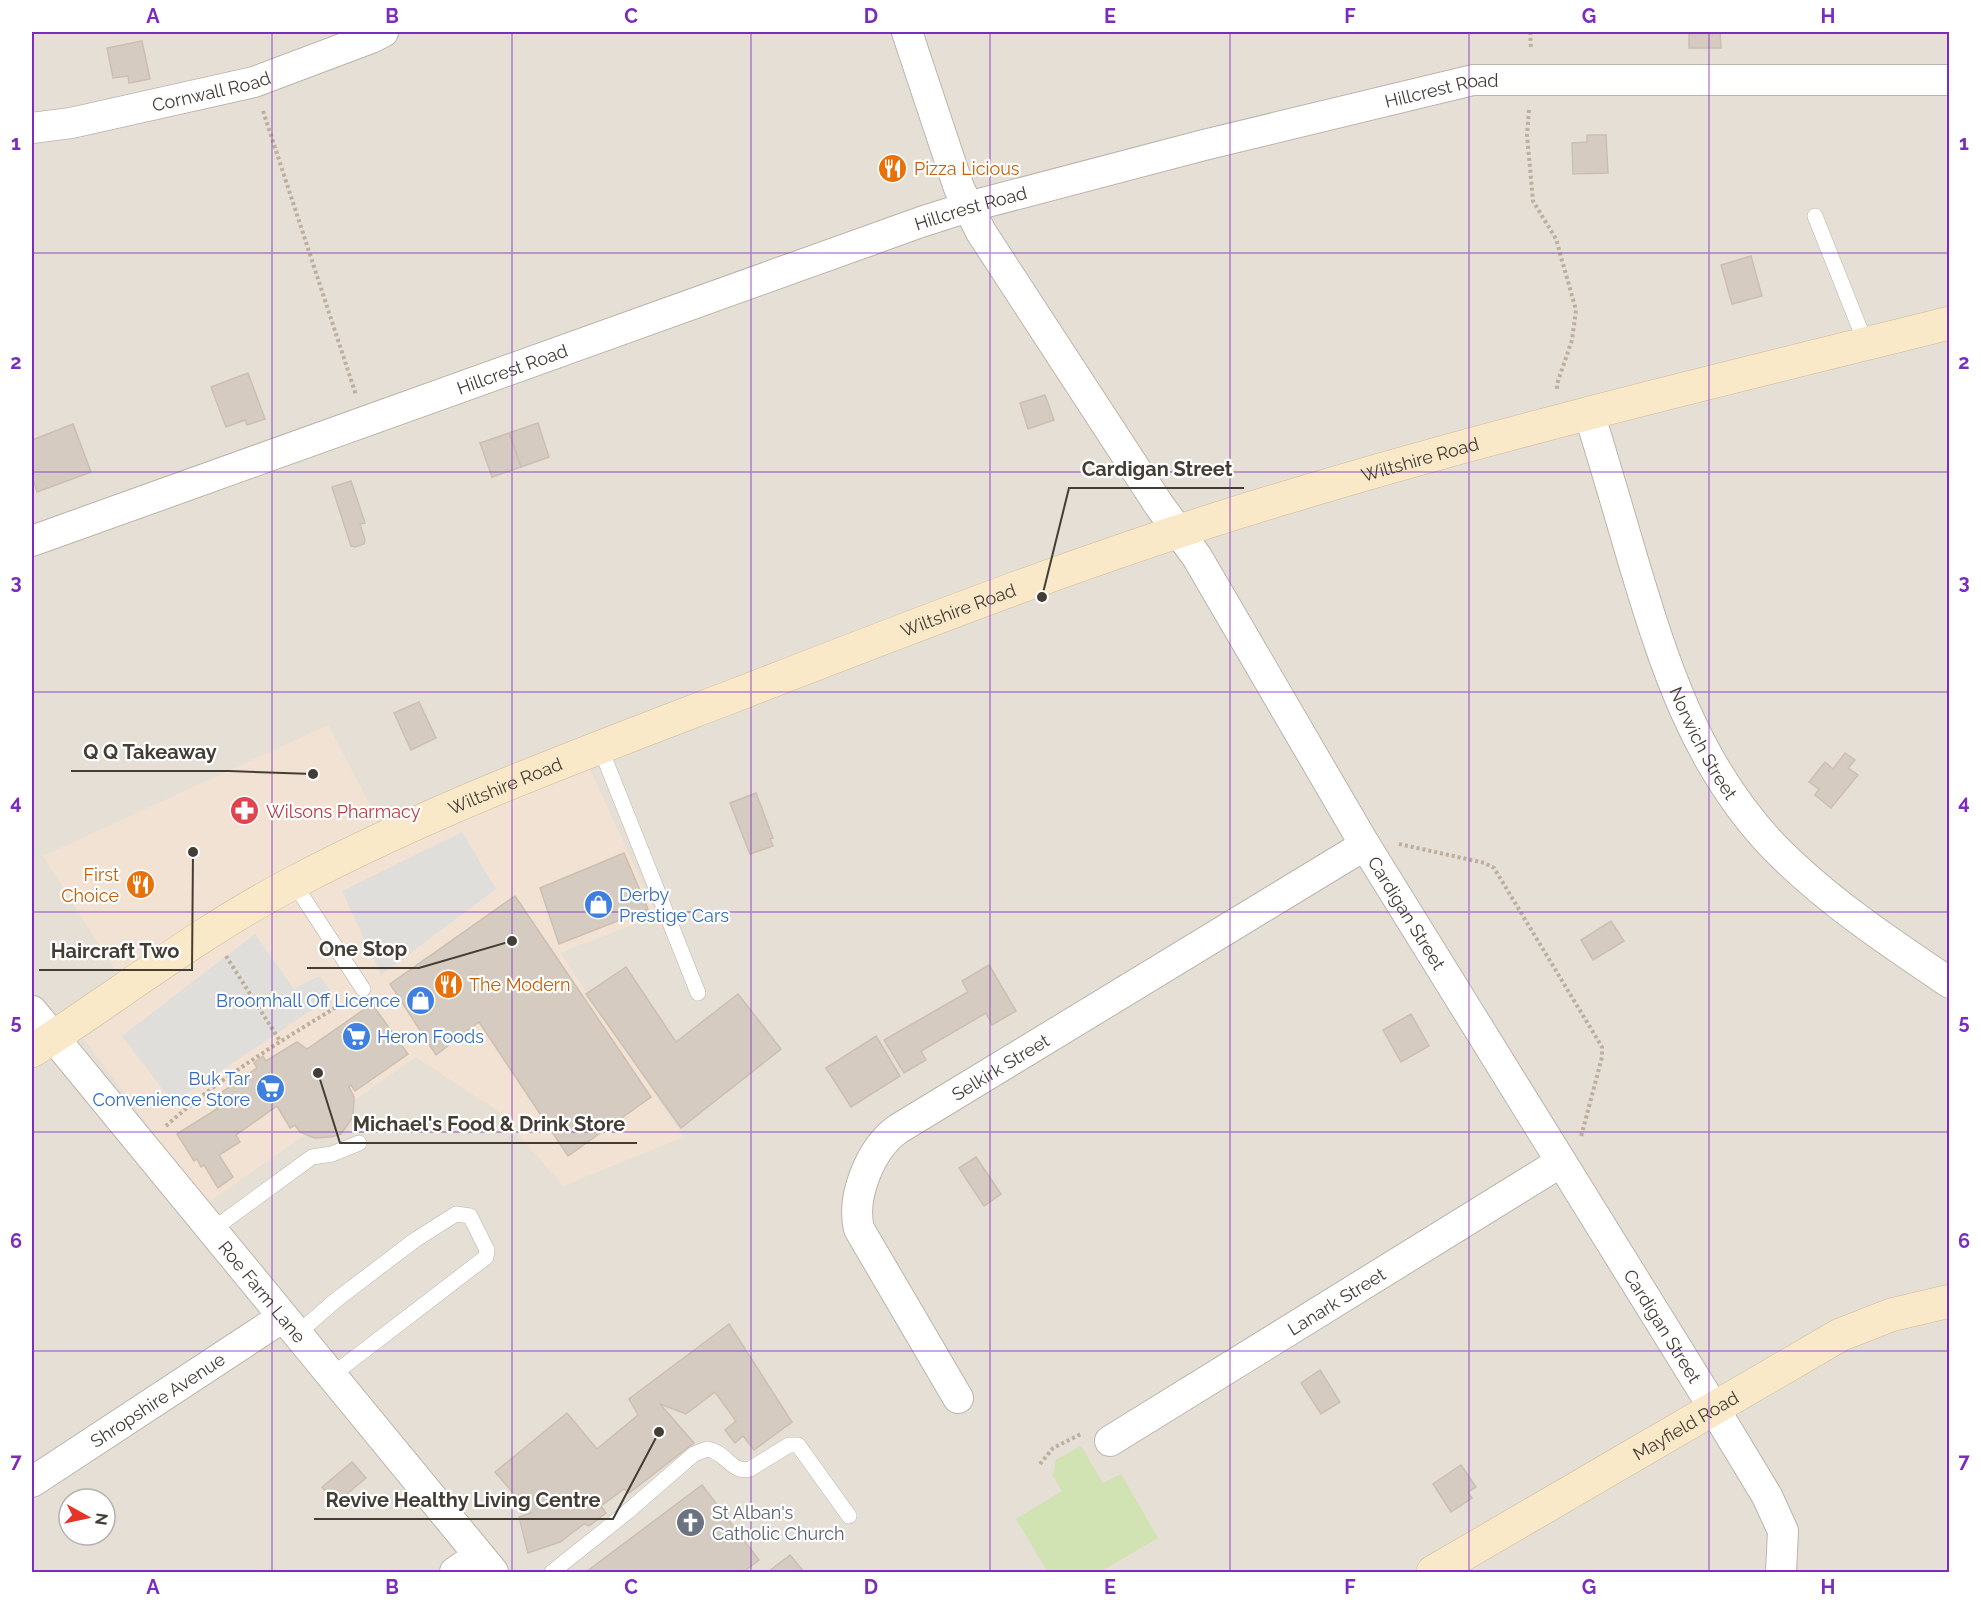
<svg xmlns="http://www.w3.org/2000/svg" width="1981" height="1604" font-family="Raleway,sans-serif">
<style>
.residential{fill:#e5dfd5;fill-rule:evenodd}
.commercial{fill:#f2e2d3}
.green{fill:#d1e2b3}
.parking{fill:#e0dedb}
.building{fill:#d5cbc0;stroke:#ccbfb1;stroke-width:1.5}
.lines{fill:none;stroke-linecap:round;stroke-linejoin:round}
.lane-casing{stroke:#bcb4aa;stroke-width:16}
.street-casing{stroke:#bcb4aa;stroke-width:32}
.secondary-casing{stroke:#cdbb9a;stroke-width:34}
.path{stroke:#bdae9d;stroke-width:4;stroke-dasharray:3 3;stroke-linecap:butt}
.lane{stroke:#fff;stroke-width:15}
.street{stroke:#fff;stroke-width:30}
.secondary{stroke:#f9e9c9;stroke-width:33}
.grid{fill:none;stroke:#7b2cbf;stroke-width:1.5;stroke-opacity:0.55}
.labels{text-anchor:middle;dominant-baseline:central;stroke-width:4.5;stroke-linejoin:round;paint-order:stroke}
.street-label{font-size:18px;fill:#443d36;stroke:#fff}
.food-label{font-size:18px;fill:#c56008;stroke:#fff;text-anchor:start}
.health-label{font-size:18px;fill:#be3a42;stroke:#fff;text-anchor:start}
.shop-label{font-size:18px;fill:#366cbe;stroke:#fff;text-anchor:start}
.worship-label{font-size:18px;fill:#5b616d;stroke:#fff;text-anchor:start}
.leader{fill:none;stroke:#443d36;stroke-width:2}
.callout-dot{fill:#443d36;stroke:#fff;stroke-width:2}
.callout-label{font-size:20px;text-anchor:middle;font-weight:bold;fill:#443d36;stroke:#fff;stroke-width:4.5;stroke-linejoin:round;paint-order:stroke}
.neatline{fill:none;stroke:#7b2cbf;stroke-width:2}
.grid-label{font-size:20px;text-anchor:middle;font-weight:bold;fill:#7b2cbf}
</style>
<rect width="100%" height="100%" fill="#f2ede7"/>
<path class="residential" d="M 32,32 L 1949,32 L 1949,1572 L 32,1572 ZM 69,1499 L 105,1499 L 105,1535 L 69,1535 Z"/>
<path class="commercial" d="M 328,725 L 393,848 L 587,763 L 657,915 L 560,953 L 684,1137 L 563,1186 L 499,1112 L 416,1057 L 206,1204 L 84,1039 L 135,1002 L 43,856 Z"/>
<path class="green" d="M 1081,1446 L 1103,1483 L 1121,1474 L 1158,1538 L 1100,1572 L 1048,1572 L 1016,1519 L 1062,1491 L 1053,1476 L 1056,1460 Z"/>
<g class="parking">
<path d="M 462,832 L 496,889 L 381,975 L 342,891 Z"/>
<path d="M 255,934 L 294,989 L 319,976 L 334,995 L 173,1103 L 122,1036 Z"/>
</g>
<g class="building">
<path d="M 1689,32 L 1720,32 L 1721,48 L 1689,48 Z"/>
<path d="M 142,41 L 150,79 L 129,83 L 128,76 L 113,78 L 107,48 Z"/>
<path d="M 1587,135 L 1606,135 L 1608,173 L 1573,174 L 1572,143 L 1587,142 Z"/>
<path d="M 1751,256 L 1762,296 L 1732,304 L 1721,265 Z"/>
<path d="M 248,373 L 265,419 L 247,425 L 245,420 L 226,427 L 211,387 Z"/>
<path d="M 1045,395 L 1054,420 L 1028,429 L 1020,403 Z"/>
<path d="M 538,423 L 549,457 L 521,467 L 509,433 Z"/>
<path d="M 73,424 L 91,472 L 37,492 L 32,476 L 32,440 Z"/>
<path d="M 509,433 L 521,467 L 492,477 L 480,443 Z"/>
<path d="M 351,481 L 365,523 L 360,524 L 365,540 L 364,544 L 355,547 L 351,546 L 332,487 Z"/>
<path d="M 419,702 L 436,738 L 411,750 L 394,713 Z"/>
<path d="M 1845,753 L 1855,760 L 1848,768 L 1858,775 L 1831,808 L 1815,795 L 1819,789 L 1809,782 L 1825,762 L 1833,769 Z"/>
<path d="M 756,793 L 773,838 L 770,839 L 773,846 L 750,854 L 730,803 Z"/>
<path d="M 624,853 L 648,909 L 559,944 L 540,888 Z"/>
<path d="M 515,896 L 651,1097 L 568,1156 L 479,1022 L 436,1055 L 390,984 Z"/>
<path d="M 1611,921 L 1624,941 L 1593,960 L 1581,940 Z"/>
<path d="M 989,965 L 1016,1011 L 992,1025 L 986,1013 L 921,1051 L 926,1060 L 904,1073 L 884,1040 L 968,992 L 962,981 Z"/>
<path d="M 626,967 L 676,1042 L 738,994 L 781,1049 L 681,1128 L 586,994 Z"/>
<path d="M 372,1004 L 408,1054 L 355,1091 L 351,1085 L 349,1087 L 354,1097 L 353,1117 L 341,1134 L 331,1137 L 314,1138 L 300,1132 L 295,1125 L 290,1128 L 277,1106 L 236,1135 L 240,1142 L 219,1155 L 233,1177 L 218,1188 L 204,1165 L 201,1167 L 197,1159 L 194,1161 L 177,1134 L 217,1109 L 214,1100 L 216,1096 L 257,1068 L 254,1063 L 263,1056 L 266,1061 L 297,1042 L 307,1049 Z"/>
<path d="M 1411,1014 L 1429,1046 L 1401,1062 L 1383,1030 Z"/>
<path d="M 876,1036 L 900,1076 L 851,1107 L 826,1068 Z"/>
<path d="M 976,1157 L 1001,1194 L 984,1206 L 959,1168 Z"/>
<path d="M 729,1324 L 792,1422 L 754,1450 L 743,1436 L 735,1443 L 725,1430 L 736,1421 L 715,1392 L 686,1414 L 660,1404 L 694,1443 L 629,1493 L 624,1489 L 601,1506 L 606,1513 L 589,1526 L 584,1524 L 560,1542 L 528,1553 L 519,1517 L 531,1513 L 495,1472 L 567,1413 L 597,1449 L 638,1415 L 629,1399 Z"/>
<path d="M 1320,1370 L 1340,1402 L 1321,1414 L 1301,1383 Z"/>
<path d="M 352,1462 L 366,1478 L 336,1503 L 322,1487 Z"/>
<path d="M 1461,1465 L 1476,1487 L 1468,1492 L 1472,1498 L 1451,1512 L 1433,1484 Z"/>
<path d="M 702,1485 L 759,1560 L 743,1572 L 586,1572 Z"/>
<path d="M 790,1555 L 804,1572 L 768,1572 Z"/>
</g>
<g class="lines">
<defs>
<g id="lane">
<path d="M 1815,216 L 1866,344"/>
<path d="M 600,747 L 698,993"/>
<path d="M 293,882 L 363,989"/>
<path d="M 212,1230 L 312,1157 L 332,1154 L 359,1143"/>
<path d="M 297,1334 L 336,1300 L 415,1240 L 456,1214 L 470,1216 L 487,1250 L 486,1257 L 331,1376"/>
<path d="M 552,1572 L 626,1513 L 694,1454 L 707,1449 C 727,1452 731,1474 750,1469 L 789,1445 L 798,1445 L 849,1516"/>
</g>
<g id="street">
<path id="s1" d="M 907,32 L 959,188 L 981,232 L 1159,505 L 1197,557 L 1365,845 L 1715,1410 L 1767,1496 L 1783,1531 L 1781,1572"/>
<path id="s2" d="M 32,128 L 71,123 L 254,82 L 371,38 L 383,32"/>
<path id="s3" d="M 1589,413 C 1604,461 1618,509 1632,557 C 1664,664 1695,764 1774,847 C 1826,900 1889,942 1950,983"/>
<path id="s4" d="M 32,541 L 921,222 L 968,207 L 1204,145 L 1473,80 L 1950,80"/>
<path id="s5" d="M 32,1011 L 493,1572"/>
<path id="s6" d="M 958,1398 L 859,1229 C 851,1196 871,1148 898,1129 L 1365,845"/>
<path id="s7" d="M 1110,1441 L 1561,1162"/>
<path id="s8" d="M 32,1482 L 283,1317"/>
<path d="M 455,1572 L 479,1556"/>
</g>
<g id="secondary">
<path id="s9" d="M 32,1051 C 119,995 201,931 293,883 C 437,807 590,751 741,693 C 921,623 1103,552 1288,497 C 1506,431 1728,378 1950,323"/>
<path id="s10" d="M 1433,1572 L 1840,1335 L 1891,1315 L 1950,1301"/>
</g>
</defs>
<use href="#lane" class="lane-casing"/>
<use href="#street" class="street-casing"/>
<use href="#secondary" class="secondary-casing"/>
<g class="path">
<path d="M 1530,32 L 1531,49"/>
<path d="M 1529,110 L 1527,135 L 1533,201 L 1556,239 L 1576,310 L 1572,340 L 1557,384 L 1557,390"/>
<path d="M 263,111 L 356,395"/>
<path d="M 1399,844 L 1485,863 L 1494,868 L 1602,1047 L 1602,1057 L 1581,1137"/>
<path d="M 226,956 L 280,1041"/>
<path d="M 166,1126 C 218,1079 279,1042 338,1006"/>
<path d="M 1040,1464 L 1053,1448 L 1081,1434"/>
</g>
<use href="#lane" class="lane"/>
<use href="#street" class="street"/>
<use href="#secondary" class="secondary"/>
</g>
<path class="grid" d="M 272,32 L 272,1572M 512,32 L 512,1572M 751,32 L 751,1572M 990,32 L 990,1572M 1230,32 L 1230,1572M 1469,32 L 1469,1572M 1709,32 L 1709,1572M 32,253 L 1950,253M 32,472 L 1950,472M 32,692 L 1950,692M 32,912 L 1950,912M 32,1132 L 1950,1132M 32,1351 L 1950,1351"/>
<defs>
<symbol id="restaurant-disc" viewBox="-11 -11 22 22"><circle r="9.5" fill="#e8710a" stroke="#fff"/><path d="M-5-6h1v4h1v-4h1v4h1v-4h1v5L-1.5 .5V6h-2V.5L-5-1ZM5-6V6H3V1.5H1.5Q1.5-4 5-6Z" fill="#fff"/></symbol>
<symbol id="pharmacy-disc" viewBox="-11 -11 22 22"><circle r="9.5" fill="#e0444e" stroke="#fff"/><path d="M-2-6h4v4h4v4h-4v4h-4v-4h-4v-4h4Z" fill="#fff"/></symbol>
<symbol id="shop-disc" viewBox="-11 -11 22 22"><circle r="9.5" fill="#3f7fe0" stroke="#fff"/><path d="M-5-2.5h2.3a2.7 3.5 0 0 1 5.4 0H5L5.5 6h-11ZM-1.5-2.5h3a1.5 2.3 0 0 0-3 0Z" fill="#fff"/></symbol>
<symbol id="supermarket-disc" viewBox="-11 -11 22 22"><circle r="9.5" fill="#3f7fe0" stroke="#fff"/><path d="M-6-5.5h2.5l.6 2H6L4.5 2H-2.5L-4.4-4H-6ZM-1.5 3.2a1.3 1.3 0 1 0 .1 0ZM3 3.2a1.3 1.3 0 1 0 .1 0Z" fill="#fff"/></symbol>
<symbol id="church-disc" viewBox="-11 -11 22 22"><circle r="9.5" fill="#6b7280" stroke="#fff"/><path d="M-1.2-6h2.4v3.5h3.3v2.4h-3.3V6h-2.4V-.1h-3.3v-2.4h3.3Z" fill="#fff"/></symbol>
</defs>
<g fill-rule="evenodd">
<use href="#restaurant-disc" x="876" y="152" width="33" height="33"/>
<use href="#pharmacy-disc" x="228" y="794" width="33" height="33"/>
<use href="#restaurant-disc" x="124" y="868" width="33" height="33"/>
<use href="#shop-disc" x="582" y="888" width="33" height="33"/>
<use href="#restaurant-disc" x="432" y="968" width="33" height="33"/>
<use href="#shop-disc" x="404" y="984" width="33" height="33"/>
<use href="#supermarket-disc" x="340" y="1020" width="33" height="33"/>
<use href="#supermarket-disc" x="254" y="1072" width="33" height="33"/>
<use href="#church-disc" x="674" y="1506" width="33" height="33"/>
</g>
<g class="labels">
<g class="street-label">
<text stroke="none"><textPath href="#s2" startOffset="183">Cornwall Road</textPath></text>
<text stroke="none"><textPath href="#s4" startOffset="1482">Hillcrest Road</textPath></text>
<text stroke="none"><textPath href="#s4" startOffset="996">Hillcrest Road</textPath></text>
<text stroke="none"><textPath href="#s4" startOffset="510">Hillcrest Road</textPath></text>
<text stroke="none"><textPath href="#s9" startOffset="1516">Wiltshire Road</textPath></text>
<text stroke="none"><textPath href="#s9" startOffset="1030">Wiltshire Road</textPath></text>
<text stroke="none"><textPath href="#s3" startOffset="350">Norwich Street</textPath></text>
<text stroke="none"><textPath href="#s9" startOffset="544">Wiltshire Road</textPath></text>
<text stroke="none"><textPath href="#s1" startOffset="1017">Cardigan Street</textPath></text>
<text stroke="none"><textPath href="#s6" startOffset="428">Selkirk Street</textPath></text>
<text stroke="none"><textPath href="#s5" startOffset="363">Roe Farm Lane</textPath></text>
<text stroke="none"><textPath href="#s7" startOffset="266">Lanark Street</textPath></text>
<text stroke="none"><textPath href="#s1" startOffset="1503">Cardigan Street</textPath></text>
<text stroke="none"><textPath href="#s8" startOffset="150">Shropshire Avenue</textPath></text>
<text stroke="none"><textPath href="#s10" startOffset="292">Mayfield Road</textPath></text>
</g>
<g class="food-label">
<text x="914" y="168">Pizza Licious</text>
<text x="119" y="874" text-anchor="end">First<tspan x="119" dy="21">Choice</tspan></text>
<text x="469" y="984">The Modern</text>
</g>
<g class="health-label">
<text x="266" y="811">Wilsons Pharmacy</text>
</g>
<g class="shop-label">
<text x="619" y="894">Derby<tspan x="619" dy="21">Prestige Cars</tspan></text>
<text x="400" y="1000" text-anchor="end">Broomhall Off Licence</text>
<text x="377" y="1036">Heron Foods</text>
<text x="250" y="1078" text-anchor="end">Buk Tar<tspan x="250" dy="21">Convenience Store</tspan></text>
</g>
<g class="worship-label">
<text x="712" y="1512">St Alban's<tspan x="712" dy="21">Catholic Church</tspan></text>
</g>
</g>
<path class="leader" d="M1042 597L1069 488H1244M313 774L229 771H71M512 941L419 968H307M193 852L192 970H39M318 1073L340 1143H637M659 1432L613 1519H314"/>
<g class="callout-dot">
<circle cx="1042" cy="597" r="6"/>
<circle cx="313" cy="774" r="6"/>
<circle cx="512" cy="941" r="6"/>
<circle cx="193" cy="852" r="6"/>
<circle cx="318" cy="1073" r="6"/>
<circle cx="659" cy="1432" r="6"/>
</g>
<g class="callout-label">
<text x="1157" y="476">Cardigan Street</text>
<text x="150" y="759">Q Q Takeaway</text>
<text x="363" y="956">One Stop</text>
<text x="115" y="958">Haircraft Two</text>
<text x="489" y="1131">Michael's Food &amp; Drink Store</text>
<text x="463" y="1507">Revive Healthy Living Centre</text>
</g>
<rect width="1981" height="1604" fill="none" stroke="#ffffff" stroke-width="66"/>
<g transform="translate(87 1517) rotate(98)"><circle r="28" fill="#ffffff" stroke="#b4b1af" stroke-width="1.5"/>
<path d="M0-4.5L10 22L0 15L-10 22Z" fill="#e63429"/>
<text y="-9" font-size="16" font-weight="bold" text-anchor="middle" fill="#443d36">N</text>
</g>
<rect x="33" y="33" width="1915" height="1538" class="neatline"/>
<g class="grid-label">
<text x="153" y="23">A</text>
<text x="392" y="23">B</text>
<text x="631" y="23">C</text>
<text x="871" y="23">D</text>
<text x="1110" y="23">E</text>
<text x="1350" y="23">F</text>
<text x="1589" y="23">G</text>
<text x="1828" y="23">H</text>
<text x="16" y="150">1</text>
<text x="1964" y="150">1</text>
<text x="16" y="369">2</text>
<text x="1964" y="369">2</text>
<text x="16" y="589">3</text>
<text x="1964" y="589">3</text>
<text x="16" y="809">4</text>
<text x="1964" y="809">4</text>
<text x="16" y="1029">5</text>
<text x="1964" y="1029">5</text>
<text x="16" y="1248">6</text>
<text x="1964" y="1248">6</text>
<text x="16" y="1468">7</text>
<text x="1964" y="1468">7</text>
<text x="153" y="1594">A</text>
<text x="392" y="1594">B</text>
<text x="631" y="1594">C</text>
<text x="871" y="1594">D</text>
<text x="1110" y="1594">E</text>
<text x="1350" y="1594">F</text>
<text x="1589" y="1594">G</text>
<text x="1828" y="1594">H</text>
</g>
</svg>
